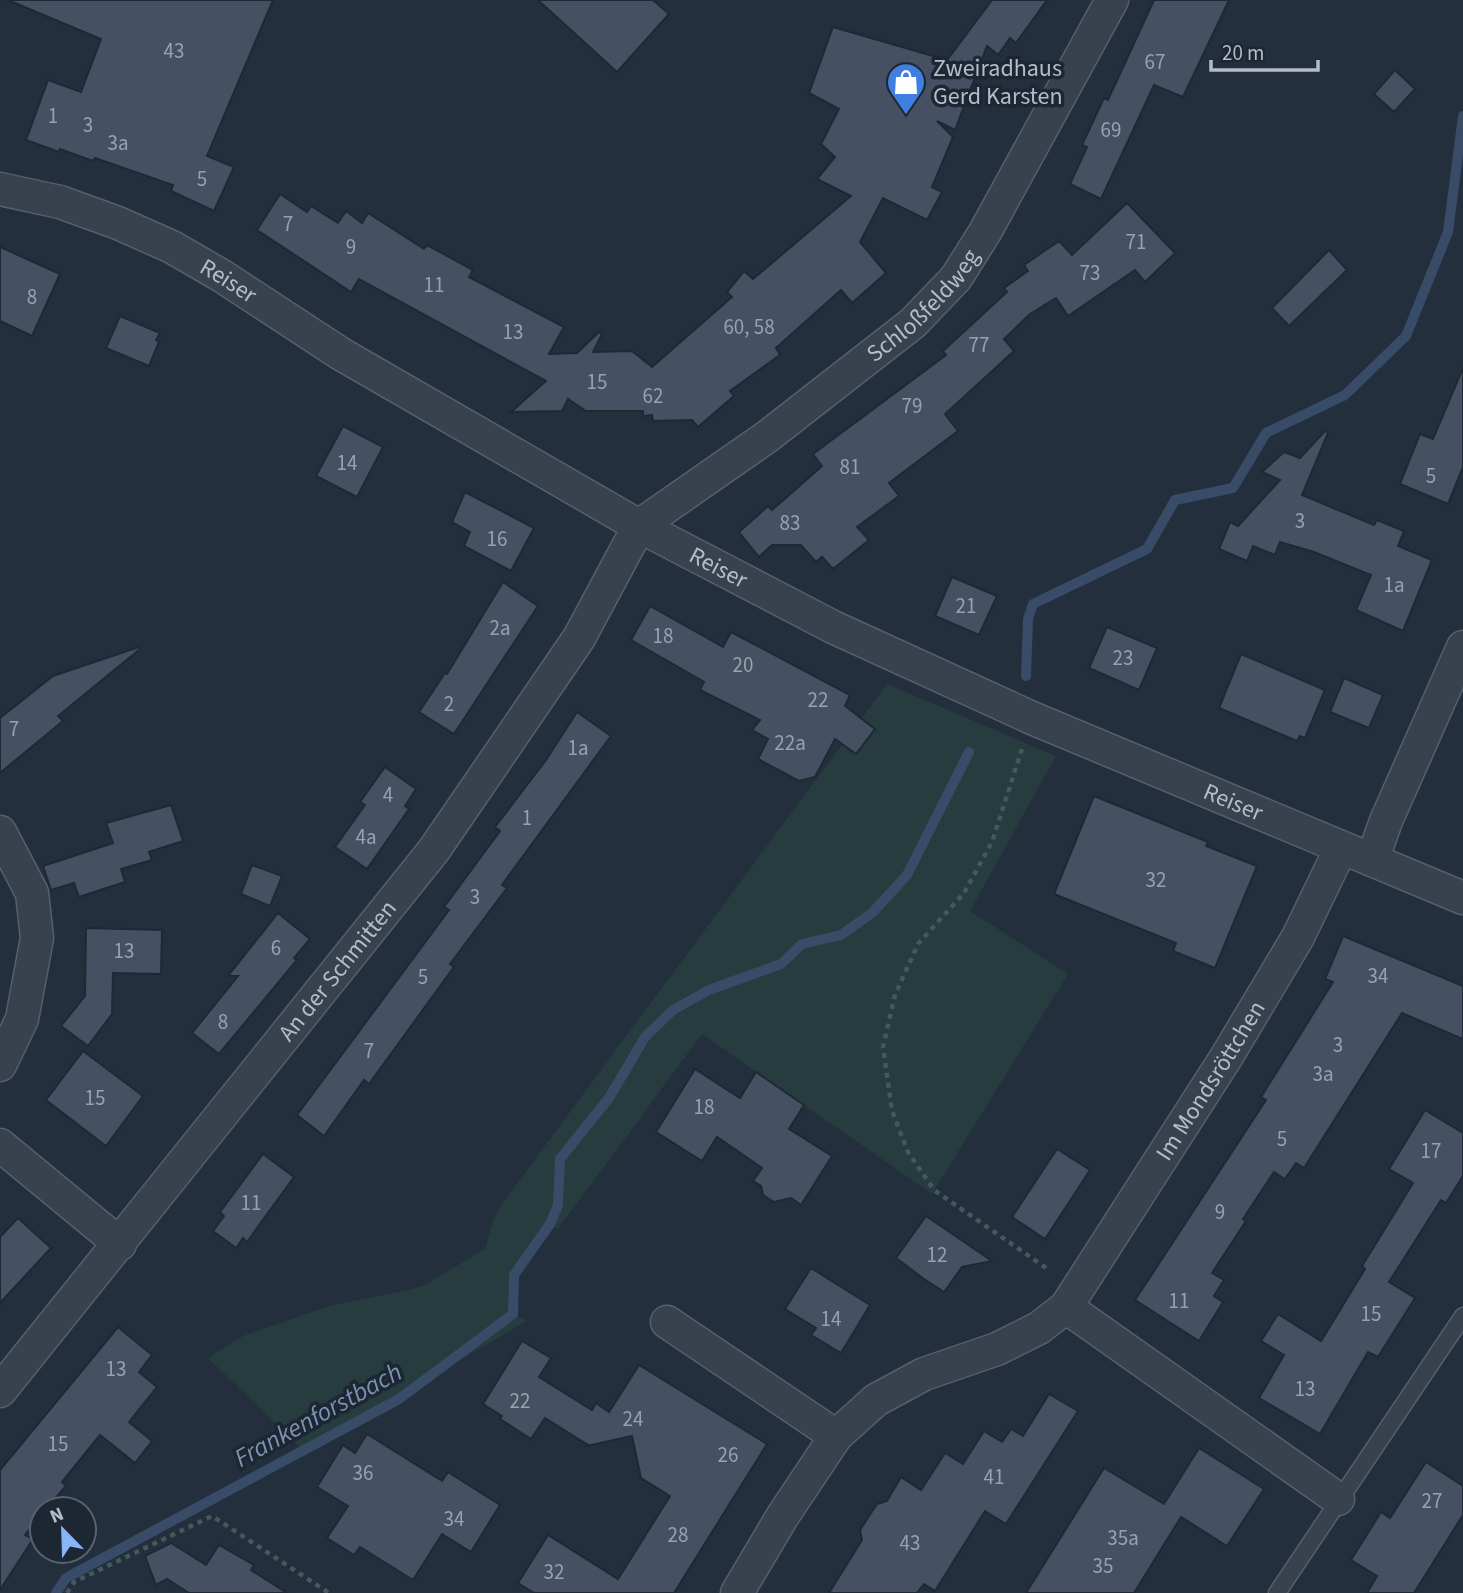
<svg xmlns="http://www.w3.org/2000/svg" width="1463" height="1593" font-family="'Source Sans 3',sans-serif">
<style>
.green{fill:#263c3f}
.lines{fill:none;stroke-linecap:round;stroke-linejoin:round}
.stream{stroke:#394c67;stroke-width:10}
.building{fill:#455162;stroke:#1f2835;stroke-width:2}
.lane-casing{stroke:#565f6c;stroke-width:19}
.street-casing{stroke:#565f6c;stroke-width:35}
.path{stroke:#44595c;stroke-width:4.5;stroke-dasharray:5 5;stroke-linecap:butt}
.lane{stroke:#38414e;stroke-width:16}
.street{stroke:#38414e;stroke-width:32}
.labels{text-anchor:middle;dominant-baseline:central;stroke-width:7;stroke-linejoin:round;paint-order:stroke}
.number-label{font-size:21px;fill:#98a1af}
.poi-label{font-size:24px;fill:#b4bcc9;stroke:#1d2633;text-anchor:start}
.street-label{font-size:24px;fill:#b4bcc9;stroke:#1d2633}
.water-label{font-size:26px;font-style:italic;fill:#7c92b1;stroke:#1d2633}
</style>
<rect width="100%" height="100%" fill="#242f3e"/>
<path class="green" d="M 887,684 L 1056,756 L 970,911 L 1068,974 L 932,1194 L 702,1034 L 558,1229 L 547,1223 L 511,1274 L 510,1314 L 515,1314 L 526,1321 L 306,1453 L 208,1358 L 243,1336 L 329,1306 L 404,1291 L 425,1285 L 485,1249 L 495,1215 L 507,1197 Z"/>
<g class="lines">
<g class="stream">
<path d="M 1026,676 L 1028,619 L 1033,604 L 1147,549 L 1175,500 L 1233,488 L 1266,433 L 1345,395 L 1406,336 L 1448,232 L 1463,116"/>
<path d="M 56,1593 L 66,1578 L 399,1399 L 513,1314 L 514,1275 L 550,1224 L 558,1205 L 560,1159 L 609,1098 L 645,1037 L 673,1010 L 709,990 L 781,964 L 802,944 L 841,935 L 872,913 L 907,875 L 969,752"/>
</g>
</g>
<g class="building">
<path d="M 8,0 L 273,0 L 207,156 L 234,167 L 214,211 L 171,191 L 173,185 L 95,158 L 93,161 L 60,149 L 59,152 L 26,140 L 48,80 L 81,92 L 101,39 Z"/>
<path d="M 538,0 L 653,0 L 669,14 L 617,72 Z"/>
<path d="M 992,0 L 1047,0 L 1016,43 L 1010,38 L 998,55 L 987,46 L 955,130 L 937,121 L 953,137 L 932,187 L 942,192 L 927,220 L 883,198 L 860,242 L 886,273 L 852,303 L 841,290 L 776,348 L 780,355 L 730,391 L 734,396 L 698,427 L 692,420 L 653,421 L 652,415 L 643,416 L 643,411 L 586,411 L 568,399 L 562,411 L 511,412 L 546,381 L 359,279 L 351,292 L 257,230 L 280,194 L 307,212 L 311,206 L 338,223 L 346,211 L 362,223 L 368,213 L 424,249 L 427,245 L 473,270 L 469,277 L 564,327 L 549,354 L 577,353 L 599,332 L 602,334 L 593,352 L 632,351 L 652,367 L 732,297 L 727,292 L 744,271 L 753,279 L 851,196 L 817,179 L 835,157 L 821,144 L 839,109 L 809,93 L 833,27 L 947,60 Z"/>
<path d="M 1154,0 L 1229,0 L 1183,97 L 1154,85 L 1101,199 L 1070,184 L 1087,147 L 1082,145 L 1104,98 L 1108,100 Z"/>
<path d="M 1395,70 L 1415,89 L 1394,112 L 1374,94 Z"/>
<path d="M 1127,203 L 1175,253 L 1145,282 L 1135,270 L 1068,316 L 1056,298 L 1030,314 L 1004,339 L 1014,351 L 945,414 L 958,431 L 889,483 L 899,496 L 857,527 L 869,540 L 833,569 L 822,557 L 816,562 L 801,545 L 772,545 L 759,557 L 739,532 L 768,506 L 772,510 L 822,466 L 813,454 L 946,355 L 943,351 L 1007,292 L 1004,288 L 1028,271 L 1024,265 L 1059,241 L 1072,255 Z"/>
<path d="M 0,247 L 60,274 L 32,336 L 0,321 Z"/>
<path d="M 1329,250 L 1347,270 L 1289,326 L 1272,308 Z"/>
<path d="M 120,316 L 160,333 L 156,340 L 159,342 L 149,366 L 106,348 Z"/>
<path d="M 1463,368 L 1463,467 L 1448,504 L 1400,484 L 1420,434 L 1433,439 Z"/>
<path d="M 343,426 L 383,447 L 357,497 L 316,476 Z"/>
<path d="M 1325,431 L 1328,433 L 1302,495 L 1374,525 L 1377,520 L 1404,531 L 1398,546 L 1432,560 L 1403,631 L 1356,610 L 1371,575 L 1314,552 L 1280,542 L 1275,555 L 1253,546 L 1247,561 L 1219,549 L 1230,522 L 1238,526 L 1280,480 L 1262,472 L 1284,452 L 1300,458 Z"/>
<path d="M 465,492 L 534,528 L 511,571 L 464,546 L 470,532 L 452,522 Z"/>
<path d="M 952,577 L 997,596 L 979,635 L 935,616 Z"/>
<path d="M 503,582 L 538,606 L 454,734 L 419,712 L 445,673 L 447,674 Z"/>
<path d="M 650,606 L 723,647 L 731,632 L 850,695 L 845,706 L 875,729 L 856,754 L 835,739 L 815,777 L 799,781 L 758,759 L 768,739 L 752,730 L 760,720 L 700,690 L 704,682 L 631,640 Z"/>
<path d="M 1107,627 L 1157,648 L 1139,690 L 1089,668 Z"/>
<path d="M 139,647 L 140,649 L 58,716 L 63,721 L 0,773 L 0,718 L 53,676 Z"/>
<path d="M 1241,654 L 1325,690 L 1305,738 L 1300,736 L 1297,741 L 1219,708 Z"/>
<path d="M 1344,678 L 1383,695 L 1369,728 L 1330,712 Z"/>
<path d="M 577,712 L 611,736 L 502,885 L 507,888 L 450,964 L 454,967 L 369,1084 L 364,1080 L 324,1136 L 297,1115 L 449,910 L 444,907 L 500,831 L 495,827 L 546,760 Z"/>
<path d="M 385,767 L 416,789 L 405,806 L 409,809 L 367,869 L 335,847 L 365,805 L 360,802 Z"/>
<path d="M 1094,796 L 1208,842 L 1206,846 L 1257,866 L 1215,968 L 1173,951 L 1176,943 L 1054,894 Z"/>
<path d="M 171,805 L 183,841 L 149,852 L 152,860 L 121,869 L 125,882 L 79,897 L 74,883 L 51,890 L 43,866 L 113,843 L 106,823 Z"/>
<path d="M 252,865 L 282,876 L 270,906 L 241,894 Z"/>
<path d="M 278,913 L 310,939 L 294,958 L 297,960 L 219,1054 L 192,1033 L 238,976 L 228,976 Z"/>
<path d="M 86,928 L 162,930 L 161,974 L 113,973 L 112,1014 L 88,1046 L 61,1026 L 85,996 Z"/>
<path d="M 1343,936 L 1463,986 L 1463,1039 L 1402,1013 L 1304,1168 L 1296,1163 L 1285,1179 L 1274,1172 L 1243,1219 L 1246,1221 L 1212,1273 L 1224,1280 L 1214,1296 L 1223,1302 L 1199,1341 L 1135,1300 L 1266,1100 L 1261,1097 L 1333,982 L 1325,979 Z"/>
<path d="M 83,1051 L 143,1096 L 106,1146 L 46,1100 Z"/>
<path d="M 695,1069 L 740,1098 L 756,1072 L 804,1105 L 789,1129 L 832,1156 L 801,1205 L 791,1198 L 774,1202 L 763,1195 L 761,1186 L 753,1181 L 762,1168 L 717,1137 L 702,1161 L 656,1132 Z"/>
<path d="M 1425,1110 L 1463,1133 L 1463,1176 L 1446,1203 L 1441,1200 L 1389,1282 L 1415,1298 L 1378,1357 L 1368,1352 L 1320,1434 L 1259,1398 L 1284,1355 L 1261,1341 L 1278,1314 L 1321,1341 L 1365,1269 L 1362,1266 L 1413,1183 L 1389,1169 Z"/>
<path d="M 1057,1149 L 1090,1170 L 1045,1239 L 1012,1217 Z"/>
<path d="M 263,1154 L 294,1177 L 247,1242 L 243,1238 L 236,1248 L 213,1231 L 224,1216 L 220,1212 Z"/>
<path d="M 926,1216 L 992,1261 L 962,1267 L 944,1292 L 924,1279 L 896,1258 Z"/>
<path d="M 18,1218 L 51,1248 L 0,1303 L 0,1237 Z"/>
<path d="M 811,1268 L 870,1305 L 841,1353 L 811,1335 L 816,1328 L 785,1309 Z"/>
<path d="M 118,1327 L 152,1355 L 139,1372 L 157,1387 L 129,1422 L 152,1441 L 135,1463 L 100,1435 L 62,1482 L 66,1486 L 46,1509 L 42,1509 L 42,1514 L 25,1535 L 33,1539 L 0,1590 L 0,1470 Z"/>
<path d="M 522,1341 L 551,1358 L 539,1377 L 592,1410 L 596,1403 L 609,1412 L 639,1365 L 767,1444 L 674,1593 L 534,1593 L 518,1583 L 548,1535 L 618,1579 L 670,1496 L 641,1478 L 632,1436 L 587,1446 L 588,1445 L 545,1418 L 531,1439 L 500,1419 L 502,1416 L 483,1404 Z"/>
<path d="M 1049,1394 L 1078,1411 L 1006,1524 L 985,1511 L 935,1591 L 924,1584 L 917,1593 L 829,1593 L 862,1540 L 860,1530 L 877,1504 L 887,1501 L 901,1477 L 921,1490 L 945,1453 L 963,1464 L 984,1431 L 1002,1442 L 1011,1429 L 1023,1436 Z"/>
<path d="M 367,1434 L 442,1481 L 448,1472 L 500,1505 L 471,1552 L 442,1534 L 413,1580 L 360,1547 L 354,1555 L 327,1538 L 348,1506 L 317,1487 L 343,1445 L 355,1453 Z"/>
<path d="M 1199,1448 L 1264,1489 L 1227,1546 L 1181,1517 L 1134,1593 L 1026,1593 L 1104,1468 L 1164,1504 Z"/>
<path d="M 1426,1462 L 1463,1486 L 1463,1515 L 1414,1593 L 1367,1593 L 1377,1576 L 1351,1560 L 1381,1512 L 1390,1518 Z"/>
<path d="M 171,1543 L 206,1565 L 219,1545 L 254,1565 L 251,1570 L 287,1593 L 189,1593 L 167,1579 L 156,1585 L 145,1556 Z"/>
</g>
<g class="lines">
<defs>
<path id="lane" d="M 1277,1593 L 1463,1316"/>
<g id="street">
<path id="s1" d="M 0,189 L 60,202 L 118,223 L 172,247 L 222,276 L 341,354 L 639,526 L 833,627 L 1032,718 L 1463,898"/>
<path d="M 0,832 L 32,893 L 37,938 L 22,1019 L 0,1065"/>
<path d="M 1372,860 L 1386,821 L 1463,647"/>
<path d="M 0,1145 L 120,1244"/>
<path d="M 1066,1307 L 1338,1499"/>
<path d="M 667,1322 L 836,1436"/>
<path id="s2" d="M 0,1391 L 434,850 L 579,638 L 639,526 L 768,436 L 913,323 L 956,278 L 985,232 L 1112,0"/>
<path id="s3" d="M 737,1593 L 782,1517 L 836,1436 L 876,1400 L 924,1374 L 997,1349 L 1039,1328 L 1066,1307 L 1227,1056 L 1298,937 L 1341,848"/>
</g>
</defs>
<use href="#lane" class="lane-casing"/>
<use href="#street" class="street-casing"/>
<g class="path">
<path d="M 1022,749 L 992,842 L 964,893 L 918,944 L 895,995 L 883,1047 L 892,1111 L 908,1152 L 934,1190 L 1049,1270"/>
<path d="M 67,1593 L 74,1582 L 212,1516 L 329,1593"/>
</g>
<use href="#lane" class="lane"/>
<use href="#street" class="street"/>
</g>
<defs>
<symbol id="shop-pin" viewBox="-11 -11 22 30"><path d="M0 17L-7.5 6A9.5 9.5 0 1 1 7.5 6Z" fill="#3f7fe0" stroke="#1d2633"/><path d="M-5-2.5h2.3a2.7 3.5 0 0 1 5.4 0H5L5.5 6h-11ZM-1.5-2.5h3a1.5 2.3 0 0 0-3 0Z" fill="#fff"/></symbol>
</defs>
<g fill-rule="evenodd">
<use href="#shop-pin" x="884" y="60" width="44" height="60"/>
</g>
<g class="labels">
<g class="number-label">
<text x="174" y="51">43</text>
<text x="1155" y="62">67</text>
<text x="53" y="116">1</text>
<text x="88" y="125">3</text>
<text x="1111" y="130">69</text>
<text x="118" y="143">3a</text>
<text x="202" y="179">5</text>
<text x="288" y="224">7</text>
<text x="1136" y="242">71</text>
<text x="351" y="247">9</text>
<text x="1090" y="273">73</text>
<text x="434" y="285">11</text>
<text x="32" y="297">8</text>
<text x="749" y="327">60, 58</text>
<text x="513" y="332">13</text>
<text x="979" y="345">77</text>
<text x="597" y="382">15</text>
<text x="653" y="396">62</text>
<text x="912" y="406">79</text>
<text x="347" y="463">14</text>
<text x="850" y="467">81</text>
<text x="1431" y="476">5</text>
<text x="1300" y="521">3</text>
<text x="790" y="523">83</text>
<text x="497" y="539">16</text>
<text x="1394" y="585">1a</text>
<text x="966" y="606">21</text>
<text x="500" y="628">2a</text>
<text x="663" y="636">18</text>
<text x="1123" y="658">23</text>
<text x="743" y="665">20</text>
<text x="818" y="700">22</text>
<text x="449" y="704">2</text>
<text x="14" y="729">7</text>
<text x="790" y="743">22a</text>
<text x="578" y="748">1a</text>
<text x="388" y="795">4</text>
<text x="527" y="818">1</text>
<text x="366" y="837">4a</text>
<text x="1156" y="880">32</text>
<text x="475" y="897">3</text>
<text x="276" y="948">6</text>
<text x="124" y="951">13</text>
<text x="1378" y="976">34</text>
<text x="423" y="977">5</text>
<text x="223" y="1022">8</text>
<text x="1338" y="1045">3</text>
<text x="369" y="1051">7</text>
<text x="1323" y="1074">3a</text>
<text x="95" y="1098">15</text>
<text x="704" y="1107">18</text>
<text x="1282" y="1139">5</text>
<text x="1431" y="1151">17</text>
<text x="251" y="1203">11</text>
<text x="1220" y="1212">9</text>
<text x="937" y="1255">12</text>
<text x="1179" y="1301">11</text>
<text x="1371" y="1314">15</text>
<text x="831" y="1319">14</text>
<text x="116" y="1369">13</text>
<text x="1305" y="1389">13</text>
<text x="520" y="1401">22</text>
<text x="633" y="1419">24</text>
<text x="58" y="1444">15</text>
<text x="728" y="1455">26</text>
<text x="363" y="1473">36</text>
<text x="994" y="1477">41</text>
<text x="1432" y="1501">27</text>
<text x="454" y="1519">34</text>
<text x="678" y="1535">28</text>
<text x="1123" y="1538">35a</text>
<text x="910" y="1543">43</text>
<text x="1103" y="1566">35</text>
<text x="554" y="1572">32</text>
</g>
<g class="poi-label">
<text x="933" y="68">Zweiradhaus<tspan x="933" dy="28">Gerd Karsten</tspan></text>
</g>
<g class="street-label">
<text stroke="none"><textPath href="#s1" startOffset="248">Reiser</textPath></text>
<text stroke="none"><textPath href="#s2" startOffset="1438">Schloßfeldweg</textPath></text>
<text stroke="none"><textPath href="#s1" startOffset="816">Reiser</textPath></text>
<text stroke="none"><textPath href="#s1" startOffset="1382">Reiser</textPath></text>
<text stroke="none"><textPath href="#s2" startOffset="539">An der Schmitten</textPath></text>
<text stroke="none"><textPath href="#s3" startOffset="721">Im Mondsröttchen</textPath></text>
</g>
<g class="water-label">
<text transform="translate(318 1415) rotate(-29)">Frankenforstbach</text>
</g>
</g>
<g transform="translate(63 1530) rotate(337)"><circle r="33" fill="#1d2633" stroke="#59626f" stroke-width="2"/>
<path d="M0-5L12 26L0 18L-12 26Z" fill="#8ab4f8"/>
<text y="-10" font-size="19" font-weight="bold" text-anchor="middle" fill="#b4bcc9">N</text>
</g>
<path d="M1211 60v10h107v-10" fill="none" stroke="#b4bcc9" stroke-width="3.5"/>
<text x="1222" y="60" font-size="21" fill="#b4bcc9" stroke="#1d2633" stroke-width="5" paint-order="stroke">20 m</text>
</svg>
